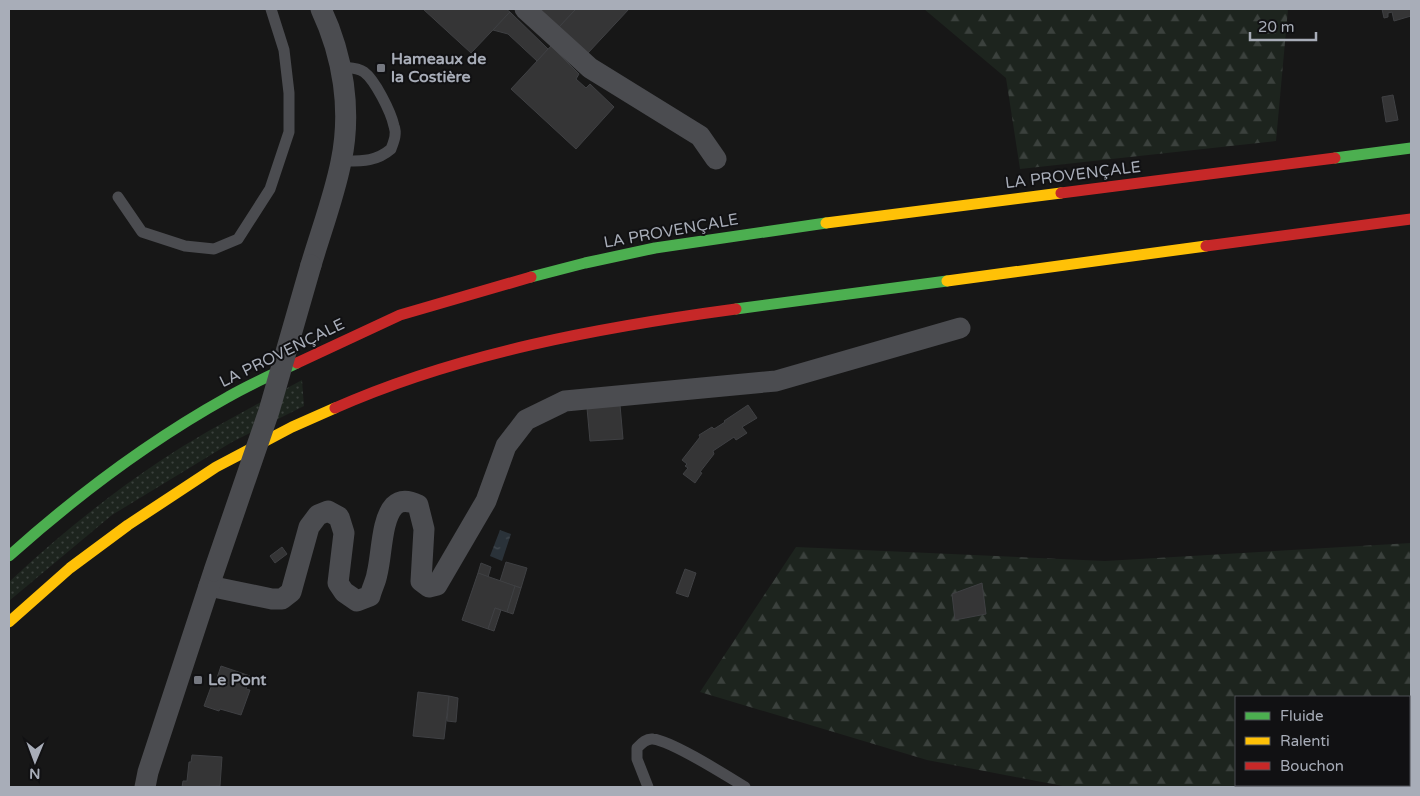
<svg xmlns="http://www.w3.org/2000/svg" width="1420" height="796" font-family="'Varela Round',sans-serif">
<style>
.grass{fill:url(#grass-dots)}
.forest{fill:url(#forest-firs);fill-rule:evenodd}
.water{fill:url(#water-ripples)}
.building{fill:#353536;stroke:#3f4043}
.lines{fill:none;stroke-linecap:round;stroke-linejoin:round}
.lane{stroke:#4b4c50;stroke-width:11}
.street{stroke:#4b4c50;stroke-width:21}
.fast{stroke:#4caf50;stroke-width:11}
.slow{stroke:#ffc107;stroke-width:11}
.jam{stroke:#c62828;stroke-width:11}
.street-bridge{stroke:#4b4c50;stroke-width:21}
.poi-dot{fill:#757880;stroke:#111113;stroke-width:2}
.labels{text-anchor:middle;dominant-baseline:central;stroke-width:4;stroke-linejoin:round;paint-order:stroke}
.poi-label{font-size:16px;font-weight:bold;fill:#a8adb8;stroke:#111113;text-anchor:start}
.street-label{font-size:16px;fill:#a8adb8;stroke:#111113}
</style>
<defs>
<pattern id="grass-dots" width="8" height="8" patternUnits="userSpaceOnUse" patternTransform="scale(1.25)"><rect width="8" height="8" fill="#1d241e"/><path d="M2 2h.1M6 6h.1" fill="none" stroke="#3b413d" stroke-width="1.8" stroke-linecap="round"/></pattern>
<pattern id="forest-firs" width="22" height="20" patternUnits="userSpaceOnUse" patternTransform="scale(1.25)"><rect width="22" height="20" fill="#1d241e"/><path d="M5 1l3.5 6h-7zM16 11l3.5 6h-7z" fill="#3b413d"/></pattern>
<pattern id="water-ripples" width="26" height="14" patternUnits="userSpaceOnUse" patternTransform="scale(1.25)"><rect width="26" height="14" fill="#2a3239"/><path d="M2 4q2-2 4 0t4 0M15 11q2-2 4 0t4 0" fill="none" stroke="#464d54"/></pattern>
</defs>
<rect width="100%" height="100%" fill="#171717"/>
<path class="grass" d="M 302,380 L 304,406 L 232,442 L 112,515 L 9,601 L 9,582 C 56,538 106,497 160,461 C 205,431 254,406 302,380 Z"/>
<g class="forest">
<path d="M 924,9 L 1288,9 L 1276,141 L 1020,169 L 1006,78 Z"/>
<path d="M 1411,543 L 1411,787 L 1068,787 L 927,760 L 700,692 L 796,547 L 1105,561 ZM 1236,697 L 1409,697 L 1409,785 L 1236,785 Z"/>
</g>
<path class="water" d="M 500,530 L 511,534 L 502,561 L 490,556 Z"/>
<g class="building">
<path d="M 423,9 L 506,9 L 510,12 L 471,53 Z"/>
<path d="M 539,9 L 576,9 L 559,27 Z"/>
<path d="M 576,9 L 629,9 L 588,53 L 559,27 Z"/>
<path d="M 1382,9 L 1411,9 L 1411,16 L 1394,21 L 1392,12 L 1388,13 L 1388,17 L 1384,18 Z"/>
<path d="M 510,12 L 548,49 L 537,61 L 508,34 L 493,30 Z"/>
<path d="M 551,46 L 579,74 L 576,79 L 586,88 L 590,84 L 614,107 L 576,149 L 511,89 Z"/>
<path d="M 1393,95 L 1398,120 L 1386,122 L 1382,97 Z"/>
<path d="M 620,405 L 623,439 L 590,441 L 587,408 Z"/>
<path d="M 748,405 L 757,418 L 742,427 L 747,433 L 736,440 L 734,437 L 713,451 L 714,454 L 700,472 L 702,473 L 695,483 L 683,474 L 688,468 L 685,466 L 687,464 L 682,460 L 700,437 L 699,435 L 712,427 L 714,429 L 725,422 L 724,421 Z"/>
<path d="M 282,547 L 287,554 L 275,563 L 270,556 Z"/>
<path d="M 506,562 L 527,568 L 521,588 L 500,581 Z"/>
<path d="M 481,563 L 491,567 L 488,577 L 478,573 Z"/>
<path d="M 685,569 L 696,573 L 688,597 L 676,593 Z"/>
<path d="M 478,573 L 515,586 L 507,612 L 495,608 L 488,629 L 462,620 Z"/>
<path d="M 982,583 L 986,614 L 955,620 L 952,594 Z"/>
<path d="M 515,586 L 521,588 L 513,614 L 507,612 Z"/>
<path d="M 495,608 L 501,610 L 494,631 L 488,629 Z"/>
<path d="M 221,666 L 250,676 L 246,689 L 250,690 L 241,715 L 220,709 L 219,711 L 204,706 L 211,687 L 214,687 Z"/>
<path d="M 418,692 L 449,696 L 444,739 L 413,736 Z"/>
<path d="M 449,696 L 458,698 L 456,722 L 447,721 Z"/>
<path d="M 192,755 L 222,757 L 220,786 L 182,787 L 183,781 L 187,781 L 189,762 L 191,762 Z"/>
</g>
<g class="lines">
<g class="lane">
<path d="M 341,67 C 349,68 357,67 364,72 C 375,80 391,112 394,126 C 397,134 394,141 391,149 C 376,162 361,161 341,161"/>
<path d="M 118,197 L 142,232 L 185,246 L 214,249 L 238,239 L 270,189 L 289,132 L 289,93 L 284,50 L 271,9"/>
<path d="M 648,787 L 637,759 L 637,748 C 641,744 646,738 653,739 C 672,741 727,776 745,787"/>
</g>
<g class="street">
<path d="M 525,9 L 590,68 L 700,136 L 716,159"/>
<path d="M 311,265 C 321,231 334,197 341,162 C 352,110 343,56 321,9"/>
<path d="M 209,586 L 272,599 L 282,599 L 291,592 L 309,527 L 318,515 L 328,511 L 339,517 L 344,533 L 338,583 L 344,592 L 357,601 L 370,596 C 372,588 376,581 377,574 C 382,555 381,520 394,506 C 401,499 410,501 418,505 L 424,529 L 421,581 L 429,587 L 437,585 L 486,501 L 506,446 L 526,420 L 565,401 L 776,381 L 960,328"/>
<path d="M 145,787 L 148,772 L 213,574"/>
</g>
<g class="fast">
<path d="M 1335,158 L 1411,148"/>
<path d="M 531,277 L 585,263 L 655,248 L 826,223"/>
<path d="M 736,309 L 947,281"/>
<path d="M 9,556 C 76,496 149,441 228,397 C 250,384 274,374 297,363"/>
</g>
<g class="slow">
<path d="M 826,223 L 1061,193"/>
<path d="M 947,281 L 1206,246"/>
<path d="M 9,622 L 70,568 L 128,525 L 216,467 L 292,427 L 335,408"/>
</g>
<g class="jam">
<path d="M 1061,193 L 1335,158"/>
<path d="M 1206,246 L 1411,219"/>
<path d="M 297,363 L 400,315 L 531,277"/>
<path d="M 335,408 C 459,353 602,327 736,309"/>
</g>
<path class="street-bridge" d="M 214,571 L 269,411 L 311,265"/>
</g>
<g class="poi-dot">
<rect x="376" y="63" width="10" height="10" rx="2.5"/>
<rect x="193" y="675" width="10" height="10" rx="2.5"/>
</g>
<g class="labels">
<g class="poi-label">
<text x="391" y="59">Hameaux de<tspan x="391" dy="18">la Costière</tspan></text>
<text x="208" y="680">Le Pont</text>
</g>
<g class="street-label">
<text transform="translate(1073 175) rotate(-7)">LA PROVENÇALE</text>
<text transform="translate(671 231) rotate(-10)">LA PROVENÇALE</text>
<text transform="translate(282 353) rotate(-26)">LA PROVENÇALE</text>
</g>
</g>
<rect width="1420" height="796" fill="none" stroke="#a8adb8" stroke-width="20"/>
<rect x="1235" y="696" width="175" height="90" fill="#111113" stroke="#4d4f55"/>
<rect x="1245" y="712" width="25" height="8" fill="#4caf50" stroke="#4d4f55"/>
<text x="1280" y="721" font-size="15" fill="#a8adb8">Fluide</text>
<rect x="1245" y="737" width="25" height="8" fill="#ffc107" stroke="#4d4f55"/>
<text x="1280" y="746" font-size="15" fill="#a8adb8">Ralenti</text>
<rect x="1245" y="762" width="25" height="8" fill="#c62828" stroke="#4d4f55"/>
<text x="1280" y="771" font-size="15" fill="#a8adb8">Bouchon</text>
<g transform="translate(35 761) rotate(181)" stroke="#111113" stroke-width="4" paint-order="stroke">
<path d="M0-4L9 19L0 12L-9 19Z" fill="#a8adb8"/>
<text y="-8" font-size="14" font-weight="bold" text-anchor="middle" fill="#a8adb8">N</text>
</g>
<path d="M1250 32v8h66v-8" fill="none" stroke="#a8adb8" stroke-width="2.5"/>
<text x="1258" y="32" font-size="15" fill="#a8adb8" stroke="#111113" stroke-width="4" paint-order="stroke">20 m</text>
</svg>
